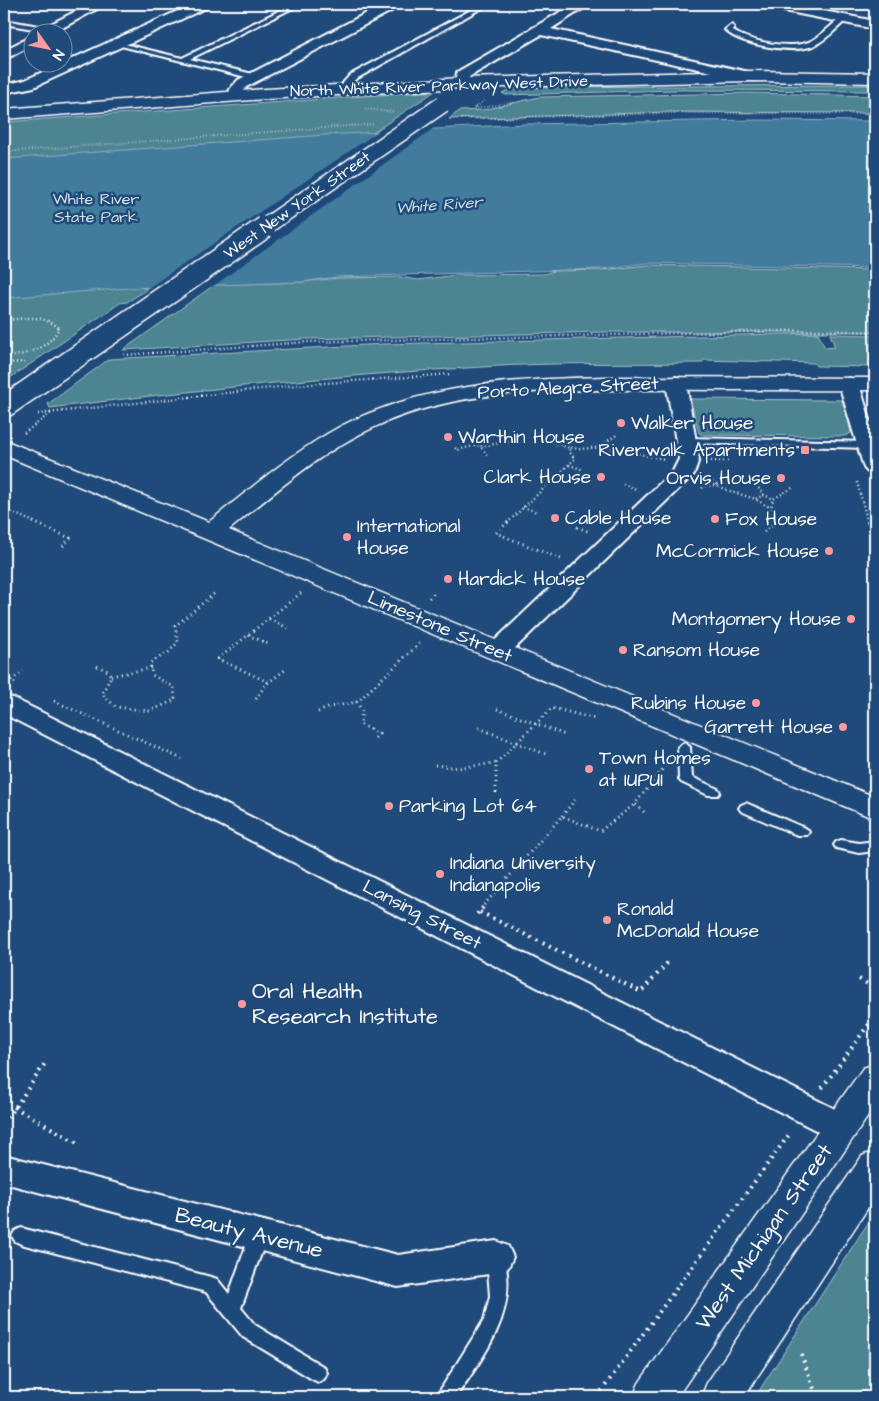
<svg xmlns="http://www.w3.org/2000/svg" width="879" height="1401" font-family="'Architects Daughter',sans-serif">
<style>
.green{fill:#4e8491;stroke:#a6c2c8}
.water{fill:#437b9d;stroke:#8eb0c4}
.pier{fill:#1f4a7a}
.lines{fill:none;stroke-linecap:round;stroke-linejoin:round}
.lane-casing{stroke:#fff;stroke-width:4}
.street-casing{stroke:#fff;stroke-width:4}
.secondary-casing{stroke:#fff;stroke-width:3}
.path-far3{stroke:#fff;stroke-width:2;stroke-dasharray:0.5 2.5;stroke-linecap:butt}
.path-far2{stroke:#fff;stroke-width:2.5;stroke-dasharray:1 3;stroke-linecap:butt}
.path-far1{stroke:#fff;stroke-width:3;stroke-dasharray:1 4;stroke-linecap:butt}
.path{stroke:#fff;stroke-width:4;stroke-dasharray:2 5;stroke-linecap:butt}
.lane{fill:#1f4a7a;fill-rule:evenodd}
.street{fill:#1f4a7a;fill-rule:evenodd}
.secondary{fill:#1f4a7a;fill-rule:evenodd}
.secondary-bridge-far1-casing{stroke:#fff;stroke-width:19;stroke-linecap:butt}
.secondary-bridge-casing{stroke:#fff;stroke-width:24;stroke-linecap:butt}
.secondary-bridge-far1{stroke:#1f4a7a;stroke-width:16}
.secondary-bridge{stroke:#1f4a7a;stroke-width:21}
.poi-dot{fill:#ff9aa2;stroke:#1f4a7a;stroke-width:2}
.labels{text-anchor:middle;dominant-baseline:central;stroke-width:5;stroke-linejoin:round;paint-order:stroke}
.far-street-label{font-size:16px;fill:#fff;stroke:#1f4a7a}
.far-park-label{font-size:16px;fill:#d3e0e4;stroke:#1f4a7a}
.far-water-label{font-size:16px;font-style:italic;fill:#d0dee6;stroke:#1f4a7a}
.street-label{font-size:19px;fill:#fff;stroke:#1f4a7a}
.poi-label{font-size:19px;fill:#fff;stroke:#1f4a7a;text-anchor:start}
.near-poi-label{font-size:22px;fill:#fff;stroke:#1f4a7a;text-anchor:start}
.near-street-label{font-size:22px;fill:#fff;stroke:#1f4a7a}
</style>
<rect width="100%" height="100%" fill="#1f4a7a"/>
<filter id="ink" filterUnits="userSpaceOnUse"><feTurbulence type="fractalNoise" baseFrequency=".02" numOctaves="2"/><feDisplacementMap in="SourceGraphic" scale="10" xChannelSelector="R" yChannelSelector="G"/><feConvolveMatrix kernelMatrix="1 2 1 2 8 2 1 2 1" color-interpolation-filters="sRGB"/></filter>
<g filter="url(#ink)">
<g class="green">
<path d="M 875,85 L 875,91 L 674,90 L 506,95 L 502,93 L 515,87 Z"/>
<path d="M 435,91 L 143,288 L 148,289 L 127,302 L 120,303 L 4,382 L 4,122 Z"/>
<path d="M 750,93 L 875,96 L 875,113 L 669,112 L 449,119 L 459,111 L 483,110 L 539,97 Z"/>
<path d="M 647,265 L 875,270 L 875,332 L 606,332 L 305,339 L 123,350 L 214,285 L 301,282 L 338,278 L 400,277 L 418,280 L 456,275 L 544,274 L 554,271 L 602,270 Z"/>
<path d="M 818,333 L 825,348 L 835,347 L 830,334 L 875,335 L 875,367 L 816,366 L 814,363 L 703,360 L 702,363 C 629,364 556,362 483,367 C 338,375 194,390 50,408 L 48,404 L 109,359 L 384,344 Z"/>
<path d="M 690,399 L 844,400 L 851,433 L 845,436 L 703,435 L 699,433 Z"/>
<path d="M 875,1212 L 875,1397 L 755,1397 Z"/>
</g>
<path class="water" d="M 754,120 L 875,121 L 875,268 L 647,263 L 602,269 L 337,277 L 302,282 L 129,288 L 4,298 L 4,159 L 325,135 L 525,124 Z"/>
<path class="pier" d="M 437,126 L 212,287 L 145,290 L 382,129 Z"/>
<g class="lines">
<defs>
<g id="lane">
<path d="M 293,4 L 301,4 L 190,59 L 257,75 L 257,79 L 254,79 L 113,44 L 116,42 L 182,58 Z"/>
<path d="M 482,4 L 489,4 L 356,79 L 351,83 L 350,91 L 343,89 L 343,83 L 350,75 Z"/>
<path d="M 844,17 L 847,19 L 846,20 C 836,29 826,40 813,46 C 793,54 739,45 725,30 L 731,25 L 734,27 L 732,30 C 748,42 795,51 813,40 C 824,34 833,22 844,17 Z"/>
<path d="M 4,20 L 51,28 L 54,30 L 51,32 L 4,24 Z"/>
<path d="M 686,438 L 868,442 L 873,445 L 868,448 L 682,443 L 681,441 L 682,439 Z"/>
<path d="M 684,743 L 690,747 L 692,777 L 718,789 L 720,792 L 718,795 L 708,795 L 681,782 L 679,779 L 678,747 Z"/>
<path d="M 746,803 L 807,829 L 809,832 L 807,835 L 797,835 L 741,811 L 739,808 L 741,805 Z"/>
<path d="M 841,840 L 859,843 L 875,841 L 875,851 L 859,853 L 836,848 L 834,845 L 836,842 Z"/>
<path d="M 259,1227 L 265,1230 L 268,1235 L 241,1308 L 255,1325 L 324,1367 L 327,1373 L 324,1379 L 318,1382 L 312,1379 L 243,1337 L 206,1292 L 21,1244 L 15,1241 L 12,1236 L 15,1231 L 21,1228 L 211,1277 L 217,1279 L 229,1294 L 250,1235 L 253,1230 Z"/>
<path d="M 496,1249 L 502,1251 C 505,1259 506,1266 507,1274 C 512,1321 481,1360 456,1397 L 436,1397 L 484,1320 L 490,1296 L 487,1257 L 490,1251 Z"/>
</g>
<g id="street">
<path d="M 90,4 L 106,4 L 55,32 L 39,32 L 41,29 Z"/>
<path d="M 193,4 L 210,4 L 208,7 L 34,87 L 4,93 L 4,85 L 25,80 Z"/>
<path d="M 384,4 L 401,4 L 399,7 L 248,86 L 244,90 L 241,99 L 231,99 L 229,96 L 230,89 L 238,80 Z"/>
<path d="M 574,4 L 590,4 L 551,29 L 749,72 L 754,73 L 756,76 L 754,79 L 749,80 L 541,35 L 469,77 L 467,86 L 457,86 L 455,83 L 457,72 Z"/>
<path d="M 762,4 L 788,4 L 875,21 L 875,29 L 769,8 Z"/>
<path d="M 32,36 L 32,45 L 4,60 L 4,50 Z"/>
<path d="M 676,377 L 683,379 L 686,383 L 699,459 L 694,474 L 507,656 L 498,659 L 489,656 L 486,651 L 489,646 L 673,471 L 679,459 L 666,383 L 669,379 Z"/>
<path d="M 849,378 L 856,380 L 859,384 L 875,436 L 875,474 L 868,472 L 864,468 L 839,384 L 842,380 Z"/>
<path d="M 4,696 L 13,698 L 851,1117 L 856,1127 L 851,1137 L 840,1141 L 829,1137 L 4,714 Z"/>
<path d="M 4,1155 L 398,1255 L 496,1241 L 508,1246 L 513,1257 L 508,1268 L 496,1273 L 398,1287 L 4,1183 Z"/>
</g>
<g id="secondary">
<path d="M 749,71 L 875,73 L 875,83 L 749,81 L 462,88 L 266,99 L 4,119 L 4,109 L 266,89 L 462,78 Z"/>
<path d="M 606,377 L 875,378 L 875,390 C 793,391 711,389 629,390 C 545,390 456,390 377,426 C 321,451 275,492 229,530 L 875,797 L 875,819 L 4,455 L 4,440 L 209,522 C 251,488 293,452 341,426 C 423,384 516,379 606,377 Z"/>
<path d="M 875,1064 L 875,1106 L 677,1397 L 633,1397 L 639,1383 L 863,1068 Z"/>
<path d="M 875,1151 L 875,1197 L 744,1397 L 701,1397 L 707,1383 L 862,1156 Z"/>
</g>
</defs>
<use href="#lane" class="lane-casing"/>
<use href="#street" class="street-casing"/>
<use href="#secondary" class="secondary-casing"/>
<g class="path-far3">
<path d="M 484,101 L 473,109 L 515,102"/>
<path d="M 365,109 L 393,112"/>
<path d="M 458,119 L 678,113 L 875,114"/>
<path d="M 4,152 L 375,124"/>
</g>
<g class="path-far2">
<path d="M 4,320 C 26,319 41,313 59,328 C 48,350 26,354 4,358"/>
<path d="M 124,355 L 307,342 L 819,330 L 875,332"/>
<path d="M 4,363 L 25,362"/>
<path d="M 38,414 L 297,385 L 452,374"/>
<path d="M 535,432 L 547,440 L 566,447 L 580,449 L 604,447 L 664,459"/>
<path d="M 24,433 L 51,413"/>
<path d="M 602,445 L 618,434"/>
<path d="M 455,448 L 458,450 L 477,445 L 480,446"/>
<path d="M 487,455 L 480,446 L 510,442 L 508,438"/>
<path d="M 711,461 L 730,461"/>
<path d="M 569,465 L 584,470"/>
<path d="M 708,476 L 708,479 L 724,489 L 755,499"/>
<path d="M 857,482 L 868,523"/>
<path d="M 623,484 L 636,489"/>
<path d="M 756,485 L 764,495 L 773,499"/>
<path d="M 702,488 L 704,486 L 718,485"/>
<path d="M 764,495 L 755,499 L 771,508"/>
<path d="M 523,507 L 537,512"/>
<path d="M 4,509 L 36,523"/>
<path d="M 507,523 L 575,459 L 569,451 L 571,448"/>
<path d="M 774,523 L 777,520 L 771,508 L 773,499 L 794,487"/>
</g>
<g class="path-far1">
<path d="M 33,522 L 70,538 L 63,546"/>
<path d="M 508,522 L 496,533 L 561,559"/>
<path d="M 868,522 L 875,546"/>
<path d="M 577,527 L 590,532"/>
<path d="M 764,532 L 775,522"/>
<path d="M 429,598 L 435,592"/>
<path d="M 269,619 L 288,628"/>
<path d="M 248,635 L 268,644"/>
<path d="M 97,666 L 108,671 L 111,676 L 102,694 L 116,707 L 150,711 L 175,700 L 174,687 L 152,675 L 150,663 L 169,652 L 178,642 L 175,626 L 215,593"/>
<path d="M 111,676 L 151,668"/>
<path d="M 4,677 L 11,681"/>
<path d="M 268,682 L 218,659 L 301,593"/>
<path d="M 15,683 L 11,681 L 23,671"/>
<path d="M 256,699 L 265,685 L 285,670"/>
<path d="M 54,701 L 182,759"/>
<path d="M 497,709 L 565,735"/>
<path d="M 318,712 L 330,707 L 357,702"/>
<path d="M 479,728 L 548,755"/>
<path d="M 375,738 L 379,734 L 360,724 L 362,712 L 357,702 L 420,643"/>
<path d="M 435,765 L 458,768 L 496,763"/>
<path d="M 496,793 L 496,763 L 552,708 L 596,719"/>
<path d="M 644,812 L 635,804 L 665,766"/>
<path d="M 562,816 L 575,800"/>
<path d="M 484,905 L 562,816 L 600,831 L 635,804"/>
</g>
<g class="path">
<path d="M 480,912 L 641,992 L 670,960"/>
<path d="M 477,914 L 486,904"/>
<path d="M 859,979 L 875,988"/>
<path d="M 822,1088 L 875,1016"/>
<path d="M 14,1107 L 81,1145"/>
<path d="M 4,1124 L 46,1062"/>
<path d="M 801,1354 L 817,1397"/>
<path d="M 597,1397 L 791,1132"/>
</g>
<use href="#lane" class="lane"/>
<use href="#street" class="street"/>
<use href="#secondary" class="secondary"/>
<defs>
<path id="secondary-bridge-far1" d="M 263,228 L 443,104"/>
<path id="secondary-bridge" d="M 4,407 L 265,227"/>
</defs>
<use href="#secondary-bridge-far1" class="secondary-bridge-far1-casing"/>
<use href="#secondary-bridge" class="secondary-bridge-casing"/>
<use href="#secondary-bridge-far1" class="secondary-bridge-far1"/>
<use href="#secondary-bridge" class="secondary-bridge"/>
</g>
</g>
<g class="poi-dot">
<circle cx="621" cy="423" r="5"/>
<circle cx="448" cy="437" r="5"/>
<rect x="800" y="445" width="10" height="10" rx="2.5"/>
<circle cx="601" cy="477" r="5"/>
<circle cx="781" cy="478" r="5"/>
<circle cx="555" cy="518" r="5"/>
<circle cx="715" cy="519" r="5"/>
<circle cx="347" cy="537" r="5"/>
<circle cx="829" cy="551" r="5"/>
<circle cx="448" cy="579" r="5"/>
<circle cx="851" cy="619" r="5"/>
<circle cx="623" cy="650" r="5"/>
<circle cx="756" cy="703" r="5"/>
<circle cx="843" cy="727" r="5"/>
<circle cx="589" cy="769" r="5"/>
<circle cx="389" cy="806" r="5"/>
<circle cx="440" cy="874" r="5"/>
<circle cx="607" cy="920" r="5"/>
<circle cx="242" cy="1004" r="5"/>
</g>
<g class="labels">
<g class="far-street-label">
<text transform="translate(439 86) rotate(-2)">North White River Parkway West Drive</text>
<text transform="translate(297 205) rotate(-35)">West New York Street</text>
</g>
<g class="far-park-label">
<text x="96" y="199">White River<tspan x="96" dy="18">State Park</tspan></text>
</g>
<g class="far-water-label">
<text transform="translate(439 205) rotate(-4)">White River</text>
</g>
<g class="street-label">
<text transform="translate(568 388) rotate(-3)">Porto Alegre Street</text>
<text transform="translate(440 627) rotate(23)">Limestone Street</text>
<text transform="translate(422 915) rotate(27)">Lansing Street</text>
</g>
<g class="poi-label">
<text x="631" y="423">Walker House</text>
<text x="458" y="437">Warthin House</text>
<text x="795" y="450" text-anchor="end">Riverwalk Apartments</text>
<text x="591" y="477" text-anchor="end">Clark House</text>
<text x="771" y="478" text-anchor="end">Orvis House</text>
<text x="565" y="518">Cable House</text>
<text x="725" y="519">Fox House</text>
<text x="357" y="526">International<tspan x="357" dy="22">House</tspan></text>
<text x="819" y="551" text-anchor="end">McCormick House</text>
<text x="458" y="579">Hardick House</text>
<text x="841" y="619" text-anchor="end">Montgomery House</text>
<text x="633" y="650">Ransom House</text>
<text x="746" y="703" text-anchor="end">Rubins House</text>
<text x="833" y="727" text-anchor="end">Garrett House</text>
<text x="599" y="758">Town Homes<tspan x="599" dy="22">at IUPUI</tspan></text>
<text x="399" y="806">Parking Lot 64</text>
<text x="450" y="863">Indiana University<tspan x="450" dy="22">Indianapolis</tspan></text>
<text x="617" y="909">Ronald<tspan x="617" dy="22">McDonald House</tspan></text>
</g>
<g class="near-poi-label">
<text x="252" y="991">Oral Health<tspan x="252" dy="25">Research Institute</tspan></text>
</g>
<g class="near-street-label">
<text transform="translate(249 1233) rotate(14)">Beauty Avenue</text>
<text transform="translate(764 1237) rotate(-55)">West Michigan Street</text>
</g>
</g>
<rect width="879" height="1401" fill="none" stroke="#1f4a7a" stroke-width="20"/>
<rect x="10" y="10" width="859" height="1381" fill="none" stroke="#fff" stroke-width="2" filter="url(#ink)"/>
<g transform="translate(48 48) rotate(123)"><circle r="24" fill="#1f4a7a" stroke="#7992af"/>
<path d="M0-4L9 19L0 12L-9 19Z" fill="#ff9aa2"/>
<text y="-8" font-size="14" font-weight="bold" text-anchor="middle" fill="#ffffff">N</text>
</g>
</svg>
